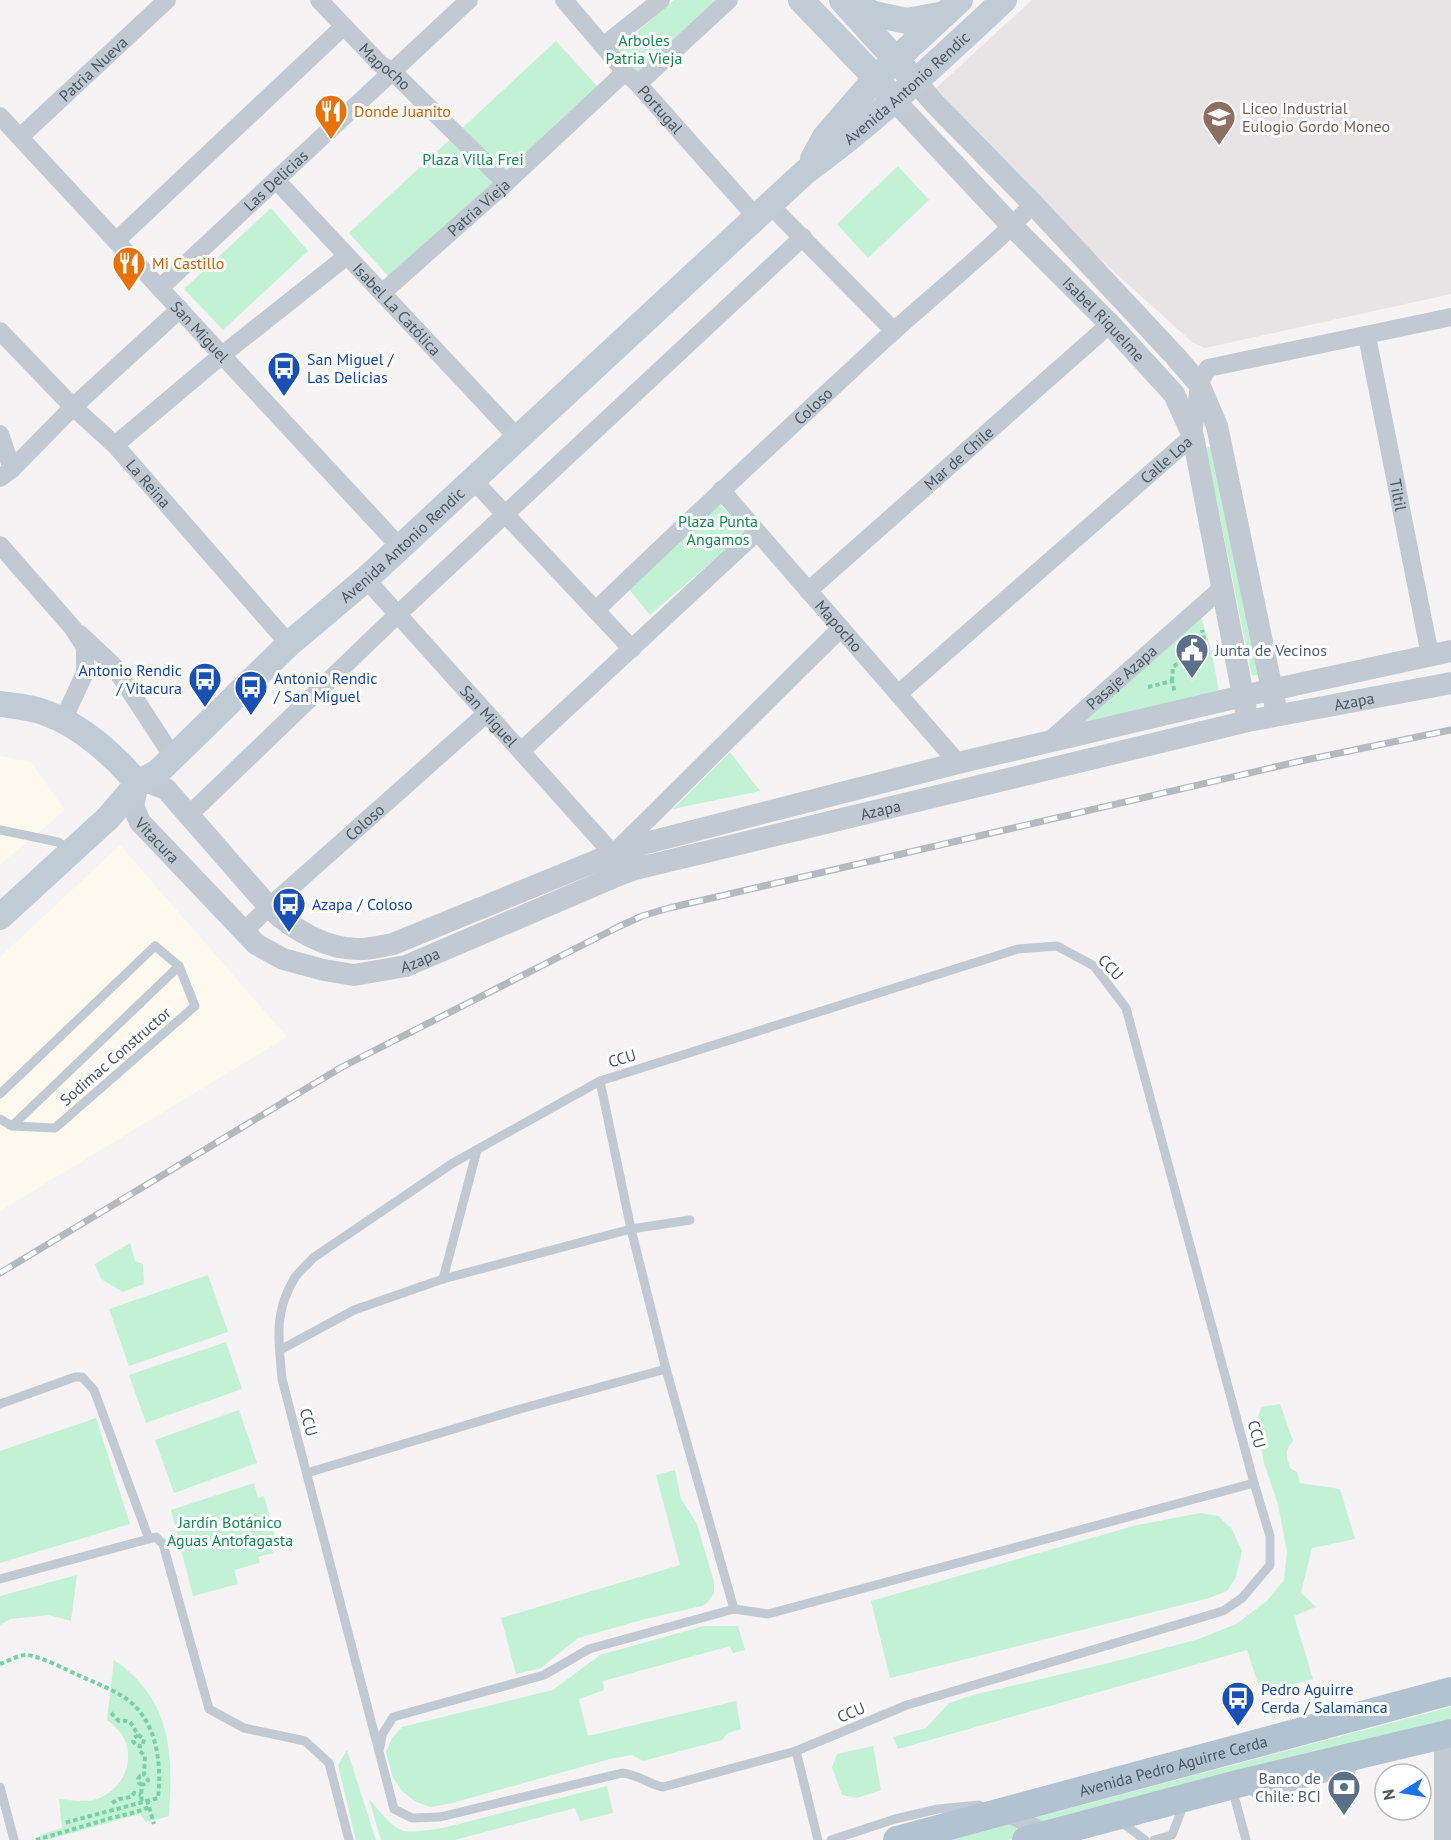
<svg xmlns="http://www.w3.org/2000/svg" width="1451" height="1840" font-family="'PT Sans',sans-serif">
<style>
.commercial{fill:#fdf9ef}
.education{fill:#e6e4e5}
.green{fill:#c3f1d5}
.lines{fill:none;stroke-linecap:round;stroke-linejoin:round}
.path{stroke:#7ad0a6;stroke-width:4;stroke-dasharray:4.5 3;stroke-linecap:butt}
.service{stroke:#c1cad2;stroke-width:9}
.minor{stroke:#c1cad2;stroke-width:18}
.tertiary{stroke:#c1cad2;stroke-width:22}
.secondary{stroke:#c1cbd6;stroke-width:26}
.primary{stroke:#b3c2d1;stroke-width:28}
.rail-casing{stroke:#b5b8bd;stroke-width:7}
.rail{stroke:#fff;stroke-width:4.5;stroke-dasharray:14;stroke-linecap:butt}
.labels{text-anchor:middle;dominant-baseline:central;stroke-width:6;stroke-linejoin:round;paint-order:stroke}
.park-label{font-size:16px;fill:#17864f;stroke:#fff}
.street-label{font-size:16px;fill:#4a5661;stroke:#fff}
.education-label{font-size:16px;fill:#785e54;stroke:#fff;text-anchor:start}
.food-label{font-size:16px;fill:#c56008;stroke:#fff;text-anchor:start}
.transit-label{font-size:16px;fill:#164399;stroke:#fff;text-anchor:start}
.service-label{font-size:16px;fill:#4e5e75;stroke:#fff;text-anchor:start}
</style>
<rect width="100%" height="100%" fill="#f5f3f3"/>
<g class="commercial">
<path d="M 0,756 L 31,762 L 65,810 L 0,865 Z"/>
<path d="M 120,845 L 287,1037 L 0,1211 L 0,957 Z"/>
</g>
<path class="education" d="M 1032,0 L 1451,0 L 1451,294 L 1205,348 L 1192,342 L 1040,205 L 936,88 Z"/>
<g class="green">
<path d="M 674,0 L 718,0 L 641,76 L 617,49 Z"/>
<path d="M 556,41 L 597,86 L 390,278 L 349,233 Z"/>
<path d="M 898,166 L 929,200 L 868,258 L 837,224 Z"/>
<path d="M 271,208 L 308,251 L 223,330 L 184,289 Z"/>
<path d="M 1215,445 L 1261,674 L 1252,676 L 1206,448 Z"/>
<path d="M 718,503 L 747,531 L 650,615 L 628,588 Z"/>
<path d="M 1199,611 L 1212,653 L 1220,697 L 1079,727 Z"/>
<path d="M 730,752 L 760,791 L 673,809 Z"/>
<path d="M 130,1243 L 135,1261 L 143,1264 L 144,1284 L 123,1292 L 101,1279 L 95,1264 Z"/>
<path d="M 208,1275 L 228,1332 L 129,1366 L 109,1309 Z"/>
<path d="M 226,1342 L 242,1389 L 146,1423 L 129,1375 Z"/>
<path d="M 1280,1404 L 1293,1441 C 1284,1451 1286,1458 1291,1469 L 1297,1472 L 1300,1483 L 1340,1489 L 1355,1539 L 1312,1548 L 1301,1593 L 1316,1607 L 1294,1616 L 1313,1679 L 1261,1693 L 1247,1650 L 898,1749 L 893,1737 L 926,1728 L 949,1703 L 973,1695 L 1109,1663 L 1199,1639 L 1236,1624 L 1267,1601 L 1284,1580 L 1287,1552 L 1278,1504 L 1264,1463 L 1256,1424 L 1261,1407 Z"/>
<path d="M 239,1410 L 257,1463 L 174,1493 L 155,1440 Z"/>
<path d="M 96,1418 L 130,1524 L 0,1563 L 0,1451 Z"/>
<path d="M 675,1470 L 681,1499 L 697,1524 L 714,1582 L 714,1593 L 708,1602 L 702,1606 L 645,1619 L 578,1638 L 541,1668 L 516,1674 L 501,1618 L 680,1565 L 656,1475 Z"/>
<path d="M 254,1483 L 258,1498 L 264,1496 L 276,1541 L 270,1543 L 273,1553 L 258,1557 L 260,1563 L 234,1570 L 238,1584 L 193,1596 L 171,1510 Z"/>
<path d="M 1201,1513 L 1218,1516 L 1232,1529 L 1242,1551 L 1236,1577 L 1227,1591 L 1209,1598 L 890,1678 L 871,1601 L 1137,1525 Z"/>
<path d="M 77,1575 L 71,1621 L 49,1615 L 10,1619 L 0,1625 L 0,1596 Z"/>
<path d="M 704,1626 L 738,1626 L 745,1650 L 733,1653 L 730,1646 L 603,1681 L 604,1690 L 579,1699 L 588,1736 L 736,1701 L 741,1729 L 728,1733 L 722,1740 L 643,1761 L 632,1755 L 610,1759 L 452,1803 L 431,1807 L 416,1802 L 402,1791 L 393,1778 L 386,1752 L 392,1738 L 402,1727 L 553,1690 L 600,1655 Z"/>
<path d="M 114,1660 C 172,1700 173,1752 169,1816 L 146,1822 L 140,1814 L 46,1840 L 41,1840 L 40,1835 L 62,1828 L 59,1799 C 71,1800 86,1803 97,1799 C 120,1791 135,1765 125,1741 C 122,1732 115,1726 107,1720 Z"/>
<path d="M 1451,1707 L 1451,1723 L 1008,1840 L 950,1840 Z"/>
<path d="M 873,1746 L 881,1790 L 857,1798 L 842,1795 L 832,1767 L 837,1754 Z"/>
<path d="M 347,1750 L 373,1831 L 376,1840 L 356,1840 L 338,1765 Z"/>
<path d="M 607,1786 L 613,1813 L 580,1821 L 575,1808 L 455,1840 L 381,1840 L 369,1799 C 378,1809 391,1827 404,1831 C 413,1833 437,1829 447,1827 Z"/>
</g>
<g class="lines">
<g class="path">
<path d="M 1172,681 L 1173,667 L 1177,664 L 1208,656 L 1202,630"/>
<path d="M 1148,687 L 1172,681 L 1175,693"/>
<path d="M 0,1664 C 8,1661 18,1655 26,1655 C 38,1655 67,1670 78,1675 C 95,1683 113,1689 128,1700 C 157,1722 162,1764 158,1798 L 64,1823"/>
<path d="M 111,1713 L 119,1721 C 133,1720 130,1723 137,1733 C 138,1735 141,1737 144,1739 L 143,1744 L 140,1746"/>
<path d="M 138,1735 L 134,1738 L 133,1741 L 136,1745 L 140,1746 L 140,1751 L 145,1756 L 144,1775 L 148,1780 L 147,1783 L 142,1785 L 141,1795 L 142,1802"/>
<path d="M 142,1785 L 139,1783 L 138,1779 L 140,1776 L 144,1775"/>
<path d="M 147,1800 L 154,1824"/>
<path d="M 112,1803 L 119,1799 L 131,1797 L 134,1793 L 141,1795"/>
<path d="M 36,1840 C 60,1833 84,1826 108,1819 C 122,1815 136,1813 149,1807"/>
</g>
<g class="service">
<path d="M 0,830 L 58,842 L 70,850"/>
<path d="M 1057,946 L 1094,966 L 1126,1008 L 1254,1483 L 1270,1536 L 1270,1565 L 1242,1598 L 1223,1611 L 907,1705 L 796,1751 L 663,1787 C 648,1784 637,1774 622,1773 L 440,1817 L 412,1818 L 394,1809 L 282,1379 C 279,1342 273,1314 294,1279 C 298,1272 307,1265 313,1258 L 453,1163 L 600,1081 L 1018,949 Z"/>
<path d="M 600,1081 L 631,1229 L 666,1369 L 734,1609"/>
<path d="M 0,1094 L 155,946 L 179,966"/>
<path d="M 0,1119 L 12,1126 L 55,1128 L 195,1006 L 179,966 L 12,1126"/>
<path d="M 443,1279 L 477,1150"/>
<path d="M 280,1350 L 354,1310 L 443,1279 L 631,1229 L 690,1220"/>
<path d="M 0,1404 L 75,1377 L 82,1377 L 94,1390 L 149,1539"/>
<path d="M 307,1473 L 520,1409 L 666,1369"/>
<path d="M 0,1579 L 156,1537 L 163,1544 L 209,1709 L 244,1728 L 305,1741 L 329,1763 L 349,1840"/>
<path d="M 380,1747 L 382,1735 L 393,1717 L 544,1675 L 589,1649 L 734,1609 L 768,1614 L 1254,1483"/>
<path d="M 796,1751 L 818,1840"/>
<path d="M 0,1787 L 14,1840"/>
<path d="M 1232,1788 L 1246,1840"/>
<path d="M 1248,1788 L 1259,1796 L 1351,1771"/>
<path d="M 1120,1821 L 1145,1840"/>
<path d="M 831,1840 L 895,1819 L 938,1809 L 979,1805"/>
<path d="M 1154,1840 L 1172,1835 L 1184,1804"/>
</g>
<g class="minor">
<path id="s1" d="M 319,0 L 380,64 L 392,71 L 506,183"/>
<path id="s2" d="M 564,0 L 625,72 L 638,84 L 757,218"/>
<path d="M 603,46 L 661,0"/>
<path d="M 638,84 L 729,0"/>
<path id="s3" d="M 0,116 L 400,547"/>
<path id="s4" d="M 20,137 L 167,0"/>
<path id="s5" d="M 276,180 L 518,438"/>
<path d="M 770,205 L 894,331"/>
<path d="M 116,241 L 344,26"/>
<path id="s6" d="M 160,288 L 469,0"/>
<path id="s7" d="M 382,293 L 506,183 L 625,72"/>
<path id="s8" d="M 0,331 L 73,407 L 115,445 L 289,644"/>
<path id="s9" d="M 1367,336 L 1430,655"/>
<path d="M 0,434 L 12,469"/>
<path d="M 115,445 L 222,355 L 347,256"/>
<path d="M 0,478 L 12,469 L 73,407 L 180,309"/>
<path d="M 473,480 L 632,649"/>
<path id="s10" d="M 721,490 L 958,763"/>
<path d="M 0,545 L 72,627 L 85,647 L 85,673 L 63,720"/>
<path id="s11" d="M 366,579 L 613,854 L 841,628"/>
<path id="s12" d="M 808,591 L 1110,324"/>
<path id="s13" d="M 596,610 C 691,518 788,429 885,339 C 934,294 987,253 1033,204"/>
<path d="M 80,634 L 113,665 L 173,757"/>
<path id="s14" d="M 898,694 L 1193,436 L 1199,384 L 1208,368 L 1451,317"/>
<path id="s15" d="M 1048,742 L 1222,588"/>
<path d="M 521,751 L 757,532"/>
<path d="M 191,816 L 193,811 L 398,614 L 803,237"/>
<path id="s16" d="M 243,932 L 269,907 L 487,713"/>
<path d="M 1004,1811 L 1047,1834 L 1048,1838"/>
<path d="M 1443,1840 L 1443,1752 L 1446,1735"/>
</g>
<g class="tertiary">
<path d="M 916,82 L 936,105 L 1033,204 L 1175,356 L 1199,384 L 1217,426 L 1275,704"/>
<path id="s17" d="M 895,101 L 1012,226 L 1110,324 L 1174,394 L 1193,436 L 1246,711"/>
<path id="s18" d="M 1451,651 L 1243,696 L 958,763 L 646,843 L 613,854 L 393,944 C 382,946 371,949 360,949 C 327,950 292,929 269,907 L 166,789 L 150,783 L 138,783 L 133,806 L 140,822 L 256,944 L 283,959 L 324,970 L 354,975 L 406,966 L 619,875 L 635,869 L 1248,721 L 1451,683"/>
</g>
<g class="secondary">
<path d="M 801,0 L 876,78 L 887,92"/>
<path d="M 842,0 L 906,71"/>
<path d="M 850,3 L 874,14 L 907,21 L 945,14"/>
<path d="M 813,159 L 825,137 L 876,78 L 960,0"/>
<path d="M 0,704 C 15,706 31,707 46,713 C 82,726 112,754 138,783"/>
<path id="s19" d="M 0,917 L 108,818 L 138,783 L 158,772 L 289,644 L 366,579 L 805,172 C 877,120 939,60 1004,0"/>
</g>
<g class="primary">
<path id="s20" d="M 897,1840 L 1451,1691"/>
<path d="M 1026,1840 L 1241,1783 L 1451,1733"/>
</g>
<defs>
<path id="rail" d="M 0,1273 L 342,1067 L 616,928 L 642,916 L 669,908 L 1301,761 L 1451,730"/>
</defs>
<use href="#rail" class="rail-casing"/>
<use href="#rail" class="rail"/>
</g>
<defs>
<symbol id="restaurant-pin" viewBox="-11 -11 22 30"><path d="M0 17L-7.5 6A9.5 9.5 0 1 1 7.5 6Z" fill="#e8710a" stroke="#fff"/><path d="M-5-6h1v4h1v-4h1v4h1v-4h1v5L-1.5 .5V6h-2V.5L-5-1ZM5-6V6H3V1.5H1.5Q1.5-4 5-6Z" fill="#fff"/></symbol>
<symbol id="school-pin" viewBox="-11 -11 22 30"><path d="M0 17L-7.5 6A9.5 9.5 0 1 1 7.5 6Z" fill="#8d6e63" stroke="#fff"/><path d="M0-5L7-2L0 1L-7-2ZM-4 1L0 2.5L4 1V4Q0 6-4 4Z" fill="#fff"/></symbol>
<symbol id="bus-pin" viewBox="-11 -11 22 30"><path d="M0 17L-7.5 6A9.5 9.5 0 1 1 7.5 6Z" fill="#1a4fb4" stroke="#fff"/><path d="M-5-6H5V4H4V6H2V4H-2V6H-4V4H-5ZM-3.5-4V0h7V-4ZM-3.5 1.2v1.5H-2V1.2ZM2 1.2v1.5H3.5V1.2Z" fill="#fff"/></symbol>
<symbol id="civic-pin" viewBox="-11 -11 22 30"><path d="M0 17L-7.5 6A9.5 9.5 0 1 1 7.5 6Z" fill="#5c6f8a" stroke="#fff"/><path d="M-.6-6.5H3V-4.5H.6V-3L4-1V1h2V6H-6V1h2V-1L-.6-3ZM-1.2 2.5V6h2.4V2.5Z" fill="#fff"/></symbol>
<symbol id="bank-pin" viewBox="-11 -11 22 30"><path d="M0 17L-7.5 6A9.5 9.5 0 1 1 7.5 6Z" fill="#5c6f8a" stroke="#fff"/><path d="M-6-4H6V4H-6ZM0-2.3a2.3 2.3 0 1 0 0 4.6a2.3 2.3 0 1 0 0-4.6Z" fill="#fff"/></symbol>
</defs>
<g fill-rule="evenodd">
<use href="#restaurant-pin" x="312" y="92" width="38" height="52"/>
<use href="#school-pin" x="1200" y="98" width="38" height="52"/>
<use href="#restaurant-pin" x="110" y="244" width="38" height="52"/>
<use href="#bus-pin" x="265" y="349" width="38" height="52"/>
<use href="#civic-pin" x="1173" y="631" width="38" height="52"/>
<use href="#bus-pin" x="186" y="660" width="38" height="52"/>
<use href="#bus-pin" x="232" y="668" width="38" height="52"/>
<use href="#bus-pin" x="270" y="885" width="38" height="52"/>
<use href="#bus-pin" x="1219" y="1679" width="38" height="52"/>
<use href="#bank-pin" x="1325" y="1768" width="38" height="52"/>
</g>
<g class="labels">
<g class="park-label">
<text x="644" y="40">Arboles<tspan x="644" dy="18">Patria Vieja</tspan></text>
<text x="473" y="159">Plaza Villa Frei</text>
<text x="718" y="521">Plaza Punta<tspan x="718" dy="18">Angamos</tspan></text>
<text x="230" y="1522">Jardín Botánico<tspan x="230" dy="18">Aguas Antofagasta</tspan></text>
</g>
<g class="street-label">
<text stroke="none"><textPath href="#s1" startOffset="94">Mapocho</textPath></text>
<text stroke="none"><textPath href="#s4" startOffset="100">Patria Nueva</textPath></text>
<text stroke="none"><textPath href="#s19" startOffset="1230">Avenida Antonio Rendic</textPath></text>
<text stroke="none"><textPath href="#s2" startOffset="146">Portugal</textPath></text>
<text stroke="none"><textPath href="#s6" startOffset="158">Las Delicias</textPath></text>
<text stroke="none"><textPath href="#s7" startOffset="129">Patria Vieja</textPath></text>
<text stroke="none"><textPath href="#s5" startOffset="177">Isabel La Católica</textPath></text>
<text stroke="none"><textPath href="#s17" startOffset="302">Isabel Riquelme</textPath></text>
<text stroke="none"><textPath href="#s3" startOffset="294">San Miguel</textPath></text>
<text stroke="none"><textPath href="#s13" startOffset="298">Coloso</textPath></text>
<text stroke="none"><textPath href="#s12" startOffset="201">Mar de Chile</textPath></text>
<text stroke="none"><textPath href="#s14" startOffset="356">Calle Loa</textPath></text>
<text stroke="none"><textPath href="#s8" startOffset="213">La Reina</textPath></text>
<text stroke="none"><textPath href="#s9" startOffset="162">Tiltil</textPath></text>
<text stroke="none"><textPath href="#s19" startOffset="549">Avenida Antonio Rendic</textPath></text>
<text stroke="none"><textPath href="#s10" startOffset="180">Mapocho</textPath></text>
<text stroke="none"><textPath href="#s15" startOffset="98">Pasaje Azapa</textPath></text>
<text stroke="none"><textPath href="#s18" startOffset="2775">Azapa</textPath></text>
<text stroke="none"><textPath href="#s11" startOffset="184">San Miguel</textPath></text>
<text stroke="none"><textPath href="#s18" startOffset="2289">Azapa</textPath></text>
<text stroke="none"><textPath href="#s16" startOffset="164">Coloso</textPath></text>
<text stroke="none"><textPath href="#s18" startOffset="1488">Vitacura</textPath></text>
<text stroke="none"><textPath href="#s18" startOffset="1803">Azapa</textPath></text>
<text transform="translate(1111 967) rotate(47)">CCU</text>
<text transform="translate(115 1056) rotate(-41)">Sodimac Constructor</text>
<text transform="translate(622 1058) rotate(-17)">CCU</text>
<text transform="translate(309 1422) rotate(75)">CCU</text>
<text transform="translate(1257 1434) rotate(75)">CCU</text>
<text transform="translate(851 1712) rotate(-23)">CCU</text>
<text stroke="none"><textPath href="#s20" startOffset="286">Avenida Pedro Aguirre Cerda</textPath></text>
</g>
<g class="education-label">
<text x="1242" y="108">Liceo Industrial<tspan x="1242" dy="18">Eulogio Gordo Moneo</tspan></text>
</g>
<g class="food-label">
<text x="354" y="111">Donde Juanito</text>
<text x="152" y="263">Mi Castillo</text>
</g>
<g class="transit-label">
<text x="307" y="359">San Miguel /<tspan x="307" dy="18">Las Delicias</tspan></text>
<text x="182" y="670" text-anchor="end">Antonio Rendic<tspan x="182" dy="18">/ Vitacura</tspan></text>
<text x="274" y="678">Antonio Rendic<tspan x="274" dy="18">/ San Miguel</tspan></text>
<text x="312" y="904">Azapa / Coloso</text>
<text x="1261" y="1689">Pedro Aguirre<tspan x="1261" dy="18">Cerda / Salamanca</tspan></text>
</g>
<g class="service-label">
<text x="1215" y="650">Junta de Vecinos</text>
<text x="1321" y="1778" text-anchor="end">Banco de<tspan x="1321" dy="18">Chile: BCI</tspan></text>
</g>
</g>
<g transform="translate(1403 1792) rotate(259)"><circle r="28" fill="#ffffff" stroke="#b7bbc0" stroke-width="1.5"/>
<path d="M0-4.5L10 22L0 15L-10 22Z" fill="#1a73e8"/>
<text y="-9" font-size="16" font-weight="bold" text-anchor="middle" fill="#4a5661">N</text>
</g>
</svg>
